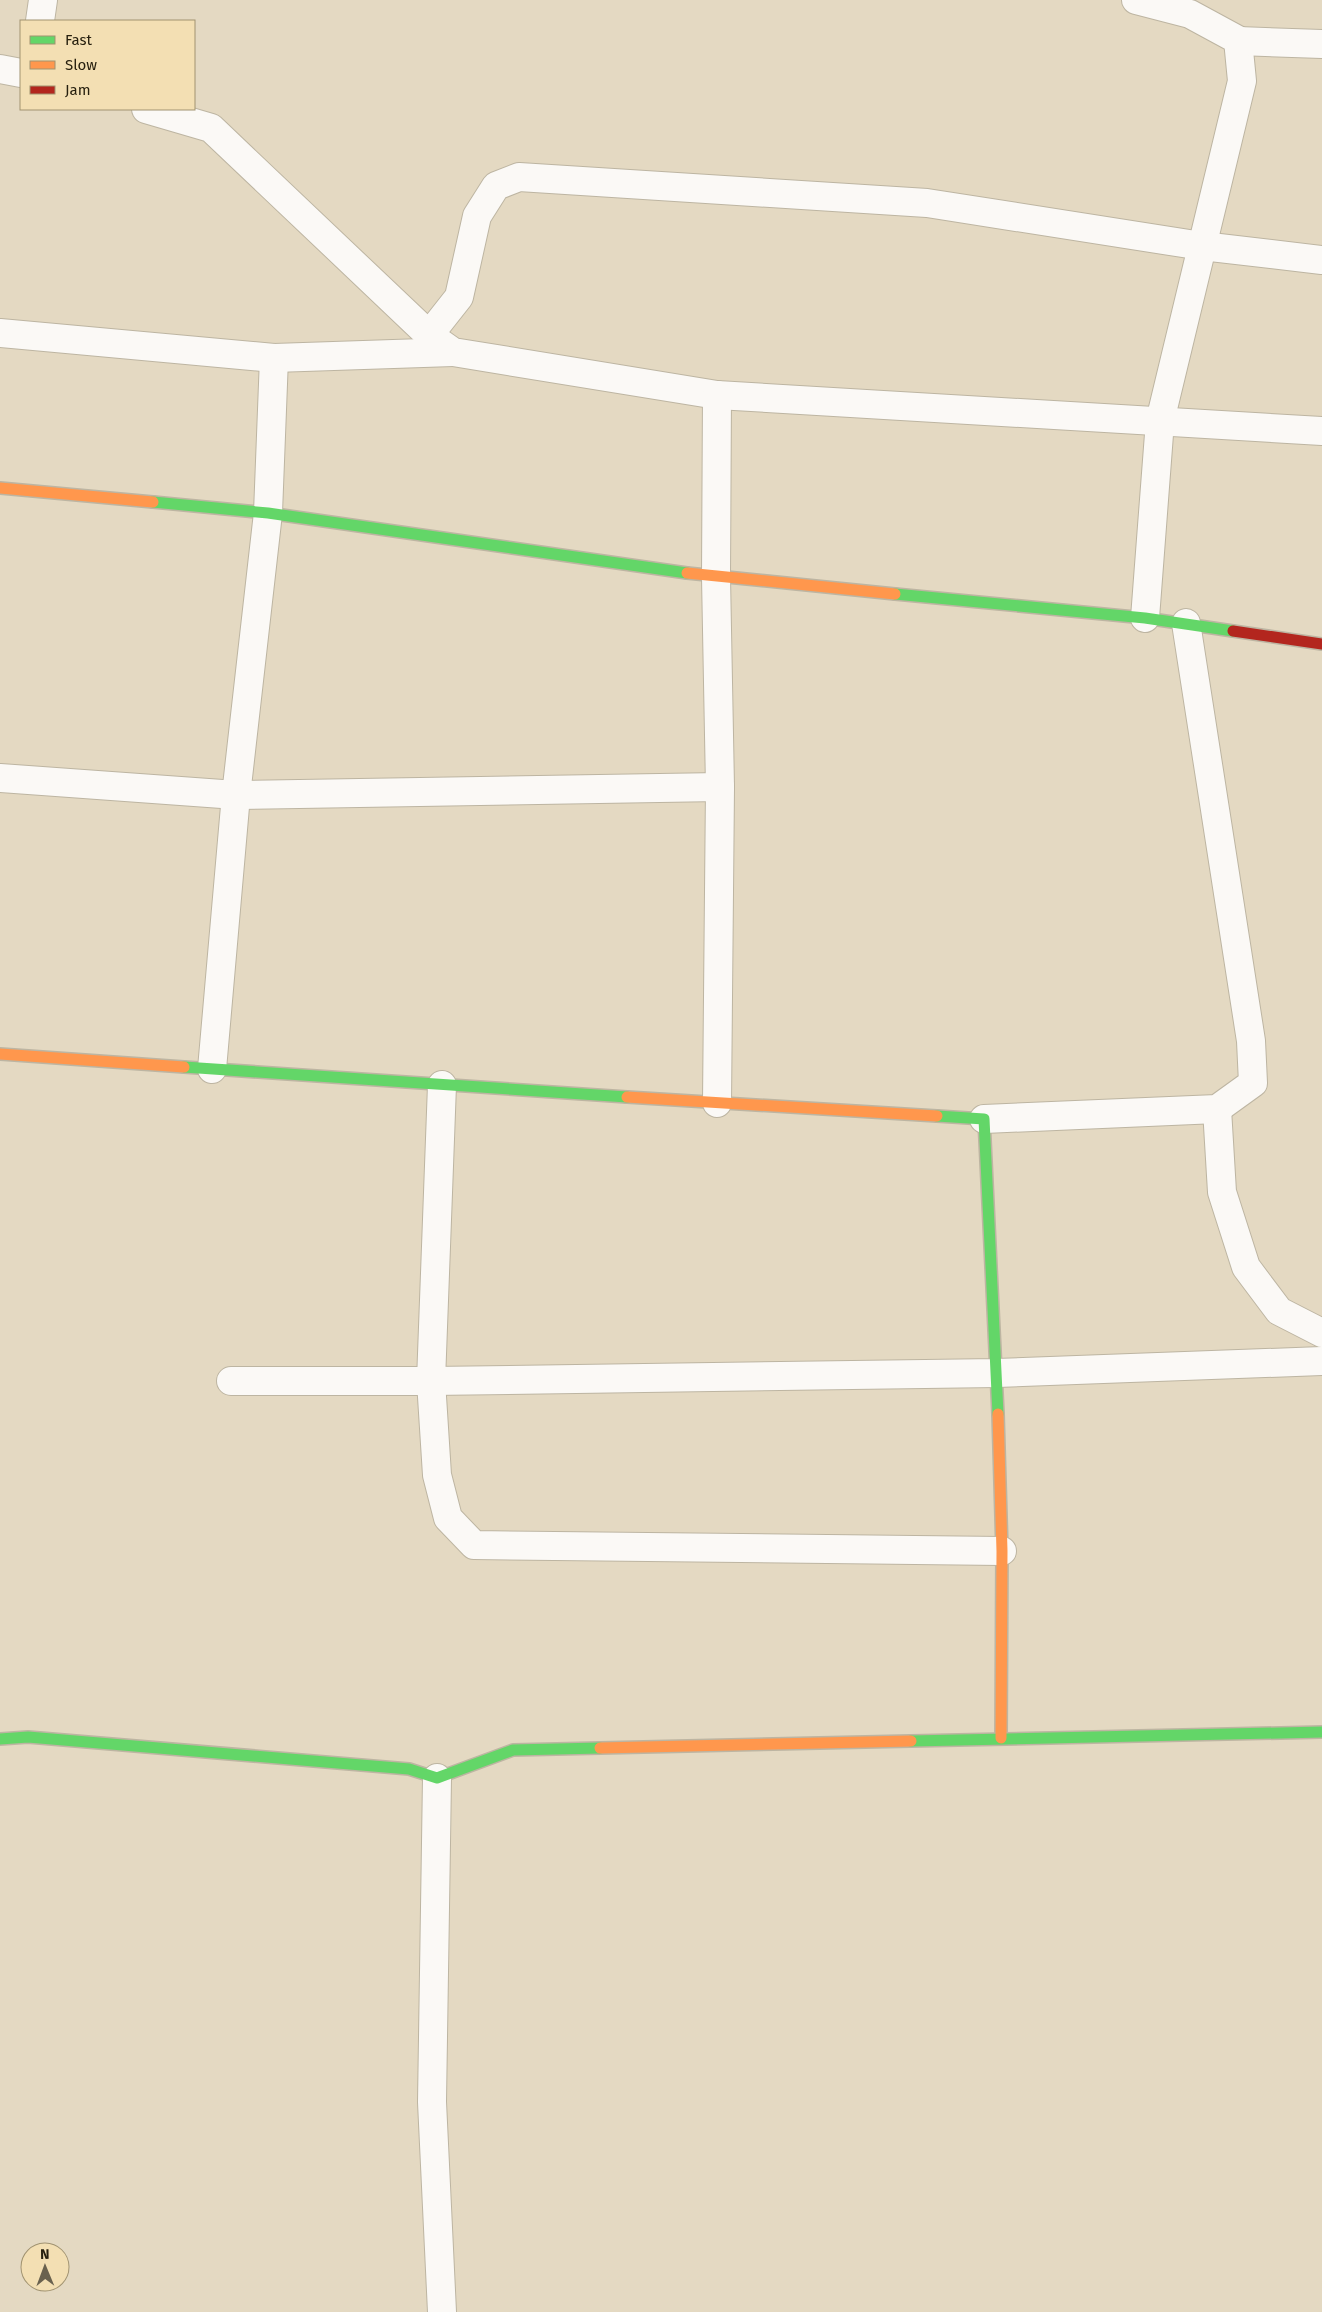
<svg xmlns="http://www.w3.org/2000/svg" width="1322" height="2312" font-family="'Fira Sans',sans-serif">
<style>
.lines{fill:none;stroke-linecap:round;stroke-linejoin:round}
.street-casing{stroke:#bdb5a2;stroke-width:30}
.fast-casing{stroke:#bdb5a2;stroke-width:14}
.slow-casing{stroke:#bdb5a2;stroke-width:14}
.jam-casing{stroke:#bdb5a2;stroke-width:14}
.street{stroke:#fbf9f6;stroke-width:28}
.fast{stroke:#63d668;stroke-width:11}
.slow{stroke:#ff974d;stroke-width:11}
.jam{stroke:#b3261e;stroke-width:11}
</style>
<rect width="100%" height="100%" fill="#e4d9c2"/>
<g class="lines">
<defs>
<g id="street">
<path d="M 1136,0 L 1190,14 L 1238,40 L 1242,81 L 1160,421 L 1145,618"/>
<path d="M 40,21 L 43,0"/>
<path d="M 1238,41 L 1322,44"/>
<path d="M 0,69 L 21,73"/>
<path d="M 146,109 L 211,128 L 429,335 L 453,352 L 717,395 L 1322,431"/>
<path d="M 0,333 L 274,358 L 453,352"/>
<path d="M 429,335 L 459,297 L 477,216 L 496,186 L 519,177 L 927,203 L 1202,246 L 1322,260"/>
<path d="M 0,778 L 236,795 L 720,787 L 716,577 L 717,395"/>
<path d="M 212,1069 L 236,795 L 268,513 L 274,358"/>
<path d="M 442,1085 L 431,1381 L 437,1475 L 448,1518 L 474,1545 L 1002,1551"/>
<path d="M 717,1103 L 720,787"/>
<path d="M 1217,1109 L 1222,1192 L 1246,1267 L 1279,1311 L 1322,1333"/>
<path d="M 984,1119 L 1217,1109 L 1253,1083 L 1251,1041 L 1186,623"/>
<path d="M 231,1381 L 431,1381 L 997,1373 L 1322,1361"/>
<path d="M 437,1778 L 432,2102 L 442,2312"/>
</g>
<g id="fast">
<path d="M 153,502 L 268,513 L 687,573"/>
<path d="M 895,594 L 1145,618 L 1233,631"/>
<path d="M 184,1067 L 627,1097"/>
<path d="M 937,1116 L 984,1119 L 998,1414"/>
<path d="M 0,1739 L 28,1737 L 409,1769 L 437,1778 L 513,1750 L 600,1748"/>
<path d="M 911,1741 L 1322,1732"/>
</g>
<g id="slow">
<path d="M 0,488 L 153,502"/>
<path d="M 687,573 L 895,594"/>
<path d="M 0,1054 L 184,1067"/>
<path d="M 627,1097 L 937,1116"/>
<path d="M 998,1414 L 1002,1551 L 1001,1738"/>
<path d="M 600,1748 L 911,1741"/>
</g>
<path id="jam" d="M 1233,631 L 1322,644"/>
</defs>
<use href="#street" class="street-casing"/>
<use href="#fast" class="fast-casing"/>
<use href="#slow" class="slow-casing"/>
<use href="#jam" class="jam-casing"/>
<use href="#street" class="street"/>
<use href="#fast" class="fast"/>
<use href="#slow" class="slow"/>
<use href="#jam" class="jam"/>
</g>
<rect x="20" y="20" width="175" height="90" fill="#f3dfb3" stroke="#a19371"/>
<rect x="30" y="36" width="25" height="8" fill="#63d668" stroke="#a19371"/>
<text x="65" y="45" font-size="15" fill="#27200f">Fast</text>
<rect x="30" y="61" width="25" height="8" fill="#ff974d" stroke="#a19371"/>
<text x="65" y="70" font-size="15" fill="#27200f">Slow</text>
<rect x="30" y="86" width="25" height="8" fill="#b3261e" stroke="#a19371"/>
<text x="65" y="95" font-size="15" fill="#27200f">Jam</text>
<g transform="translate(45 2267) rotate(359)"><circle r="24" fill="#f3dfb3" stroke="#a19371"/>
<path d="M0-4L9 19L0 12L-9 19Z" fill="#69614e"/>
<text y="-8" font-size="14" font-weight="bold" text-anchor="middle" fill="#27200f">N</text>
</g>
</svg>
